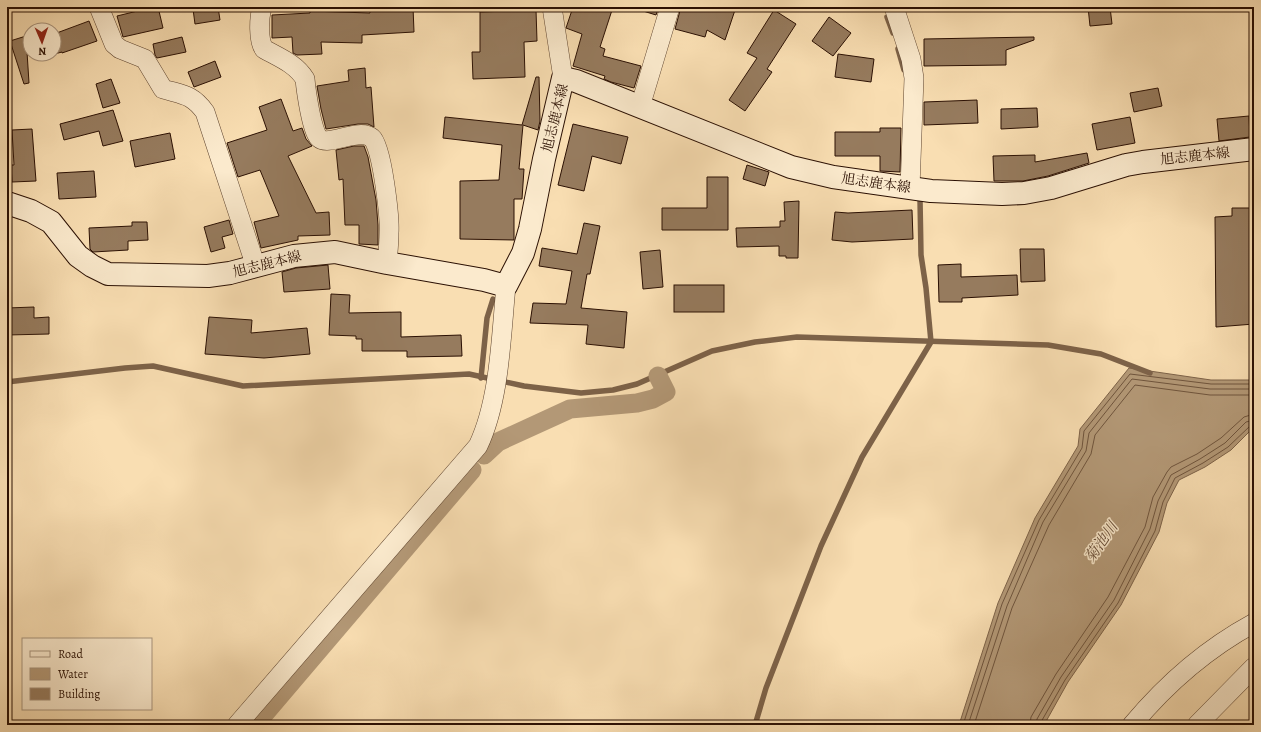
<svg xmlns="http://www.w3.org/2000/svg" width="1261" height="732" font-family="Alegreya,'Noto Serif JP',serif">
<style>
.water{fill:#b39876;stroke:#7d6248}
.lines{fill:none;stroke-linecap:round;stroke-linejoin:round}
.shore{stroke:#6f543c;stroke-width:1}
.stream{stroke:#7d6248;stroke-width:5.5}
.canal{stroke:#b39876;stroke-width:19}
.building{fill:#967b5e;stroke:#2b1003}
.minor-casing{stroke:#5e442f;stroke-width:20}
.secondary-casing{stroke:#2b1003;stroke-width:24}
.minor{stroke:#fbeacd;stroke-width:19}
.secondary{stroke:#fbeacd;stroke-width:22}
.labels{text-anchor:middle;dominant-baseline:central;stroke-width:3;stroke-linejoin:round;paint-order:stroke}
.street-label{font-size:14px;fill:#2b1003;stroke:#fbeacd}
.water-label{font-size:15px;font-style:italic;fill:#684d37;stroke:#fbeacd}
</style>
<rect width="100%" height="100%" fill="#f9deb2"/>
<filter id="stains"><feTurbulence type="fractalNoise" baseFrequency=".005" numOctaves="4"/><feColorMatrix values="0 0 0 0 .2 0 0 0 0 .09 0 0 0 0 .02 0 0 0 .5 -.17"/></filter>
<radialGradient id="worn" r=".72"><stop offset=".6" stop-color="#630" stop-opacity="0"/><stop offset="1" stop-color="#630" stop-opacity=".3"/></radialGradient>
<path class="water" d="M 1129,368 L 1211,380 L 1254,380 L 1254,427 L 1231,450 L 1205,467 L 1179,480 L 1167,503 L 1159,532 L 1121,605 L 1068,682 L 1044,725 L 959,725 L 998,603 L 1035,518 L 1078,446 L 1080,429 Z"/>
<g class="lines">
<g class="shore">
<path d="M 963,725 L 1002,604 L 1039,520 L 1082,448 L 1084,431 L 1130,374 L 1211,384 L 1254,384"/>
<path d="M 968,725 L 1007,606 L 1043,522 L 1086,451 L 1089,433 L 1132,379 L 1210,389 L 1254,389"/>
<path d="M 974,725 L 1012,608 L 1049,525 L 1091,454 L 1095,435 L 1135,385 L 1210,395 L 1254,395"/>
<path d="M 1030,725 L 1031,717 L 1056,674 L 1108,597 L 1145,527 L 1153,497 L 1167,472 L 1171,467 L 1197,454 L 1221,438 L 1244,417 L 1254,414"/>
<path d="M 1036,725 L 1037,719 L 1061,677 L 1114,600 L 1150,529 L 1158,501 L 1171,475 L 1200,459 L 1225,443 L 1246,422 L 1254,420"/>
<path d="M 1041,725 L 1041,722 L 1065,680 L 1118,603 L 1155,531 L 1163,502 L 1175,478 L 1203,463 L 1228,447 L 1250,426 L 1254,425"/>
</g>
<g class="stream">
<path d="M 887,17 L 893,33"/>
<path d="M 898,49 L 904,70"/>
<path d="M 481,378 L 487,318 L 493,299"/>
<path d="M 7,382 L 125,368 L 153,366 L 243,386 L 469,374 L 524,386 L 581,393 L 613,390 L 637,384 L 712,351 L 755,342 L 797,337 L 1048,345 L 1101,354 L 1150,373"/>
<path d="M 755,725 L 766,688 L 821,546 L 862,457 L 931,342 L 926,288 L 921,255 L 920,199"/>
</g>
<g class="canal">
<path d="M 484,455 L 498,442 L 570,409 L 637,403 L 653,399 L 666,392 L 658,376"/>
<path d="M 255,725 L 472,470"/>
</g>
</g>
<g class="building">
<path d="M 154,7 L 158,7 L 163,28 L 123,37 L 117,16 Z"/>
<path d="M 207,7 L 218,7 L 220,20 L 195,24 L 193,9 Z"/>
<path d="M 369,7 L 413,7 L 414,32 L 362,35 L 362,43 L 321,42 L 322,54 L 297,55 L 293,53 L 292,37 L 272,38 L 272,15 L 310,13 L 310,11 L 370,13 Z"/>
<path d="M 573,7 L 613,7 L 600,47 L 605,49 L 603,56 L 641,66 L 634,88 L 611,82 L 604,79 L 605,76 L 573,66 L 582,34 L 566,28 Z"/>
<path d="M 640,7 L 659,7 L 656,15 L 640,10 Z"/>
<path d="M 681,7 L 703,7 L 718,11 L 719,7 L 736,7 L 725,40 L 707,30 L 705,37 L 675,29 Z"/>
<path d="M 1088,7 L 1110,7 L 1112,24 L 1090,26 Z"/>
<path d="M 536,10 L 537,41 L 524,42 L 525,77 L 473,79 L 472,52 L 480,52 L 480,12 Z"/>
<path d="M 774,10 L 796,24 L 767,69 L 772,72 L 745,111 L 729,100 L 757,58 L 747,53 Z"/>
<path d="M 829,17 L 851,33 L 833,56 L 812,41 Z"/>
<path d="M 89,21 L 97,41 L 62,53 L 62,52 L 43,57 L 42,54 L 54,54 L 54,34 Z"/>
<path d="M 26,36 L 29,83 L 24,84 L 10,41 Z"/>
<path d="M 182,37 L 186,52 L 157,58 L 155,55 L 153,44 Z"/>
<path d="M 1034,37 L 1034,40 L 1006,50 L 1006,65 L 924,66 L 924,39 Z"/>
<path d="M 838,54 L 874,59 L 871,82 L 835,77 Z"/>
<path d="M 215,61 L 221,77 L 194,87 L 188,72 Z"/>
<path d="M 365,68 L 366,88 L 371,87 L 374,127 L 368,124 L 358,124 L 326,129 L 321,109 L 317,86 L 349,81 L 348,70 Z"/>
<path d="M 536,77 L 539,77 L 540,121 L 538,130 L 523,125 L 519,169 L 524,169 L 522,199 L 514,199 L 514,240 L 460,239 L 460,181 L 499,180 L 502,145 L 443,138 L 445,117 L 522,125 Z"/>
<path d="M 111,79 L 120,103 L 103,108 L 96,84 Z"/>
<path d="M 1158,88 L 1162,106 L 1134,112 L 1130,93 Z"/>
<path d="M 281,99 L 293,131 L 302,128 L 306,139 L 312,146 L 288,156 L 316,213 L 329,212 L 330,235 L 298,236 L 298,240 L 261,248 L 254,222 L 279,216 L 260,170 L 238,177 L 227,143 L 267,130 L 259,107 Z"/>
<path d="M 977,100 L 978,123 L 924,125 L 924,102 Z"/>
<path d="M 1037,108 L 1038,127 L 1001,129 L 1001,109 Z"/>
<path d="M 113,110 L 123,141 L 103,146 L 99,131 L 64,140 L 60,124 Z"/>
<path d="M 1249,116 L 1250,137 L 1219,141 L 1217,119 Z"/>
<path d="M 1130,117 L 1135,143 L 1097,150 L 1092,124 Z"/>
<path d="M 573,124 L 628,137 L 621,164 L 592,156 L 584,191 L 558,185 Z"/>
<path d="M 880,128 L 901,128 L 900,172 L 880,171 L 880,156 L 835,156 L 835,132 L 880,132 Z"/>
<path d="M 32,129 L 36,181 L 12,182 L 11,165 L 14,165 L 12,130 Z"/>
<path d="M 170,133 L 175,159 L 135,167 L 130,141 Z"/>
<path d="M 354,146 L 364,146 L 368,157 L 376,200 L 378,225 L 378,245 L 359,244 L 359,225 L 345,225 L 343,179 L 339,180 L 336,150 Z"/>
<path d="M 1087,153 L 1089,163 L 1048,176 L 1023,181 L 994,181 L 993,156 L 1035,155 L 1035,162 Z"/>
<path d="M 747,165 L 769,172 L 765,186 L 743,179 Z"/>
<path d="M 94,171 L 96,197 L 59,199 L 57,173 Z"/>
<path d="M 707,177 L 728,177 L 728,230 L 662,230 L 662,208 L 707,208 Z"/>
<path d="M 799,201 L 798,258 L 786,258 L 786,256 L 779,256 L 779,246 L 737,247 L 736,228 L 780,227 L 780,221 L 785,221 L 784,202 Z"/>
<path d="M 1232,208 L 1254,208 L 1254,324 L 1216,327 L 1215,217 L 1232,216 Z"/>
<path d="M 912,210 L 913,239 L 852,242 L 832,240 L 835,212 L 848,213 Z"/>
<path d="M 229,220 L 233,234 L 222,237 L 225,248 L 211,252 L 204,227 Z"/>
<path d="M 132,222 L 147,222 L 148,240 L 128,241 L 128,250 L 93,252 L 90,249 L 89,228 L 132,226 Z"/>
<path d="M 584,223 L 600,226 L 590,274 L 587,274 L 581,308 L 627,312 L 624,348 L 586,344 L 588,325 L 530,323 L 533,303 L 566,304 L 572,271 L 539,266 L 542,248 L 577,254 Z"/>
<path d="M 1020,249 L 1044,249 L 1045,281 L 1021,282 Z"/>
<path d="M 660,250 L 663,287 L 643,289 L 640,252 Z"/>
<path d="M 961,264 L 961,277 L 1017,275 L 1018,295 L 962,298 L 962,302 L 939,302 L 938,265 Z"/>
<path d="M 328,265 L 330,289 L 284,292 L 282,272 L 296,268 Z"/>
<rect x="674" y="285" width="50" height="27"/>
<path d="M 331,294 L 350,295 L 349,313 L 401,312 L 401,337 L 461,335 L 462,356 L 407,357 L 407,351 L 362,351 L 362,339 L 356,339 L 356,336 L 329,335 Z"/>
<path d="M 34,307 L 34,318 L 49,317 L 49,334 L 7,335 L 7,308 Z"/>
<path d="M 209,317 L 252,320 L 251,333 L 307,328 L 310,354 L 264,358 L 205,354 Z"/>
</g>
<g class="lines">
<defs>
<g id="minor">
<path d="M 99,7 L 114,44 L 120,49 L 145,59 L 163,89 C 183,95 192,94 205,112 L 256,267"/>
<path d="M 262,7 C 259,18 258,40 264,49 C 280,58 296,64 305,79 C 306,90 312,133 319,138 C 329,147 359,127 372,138 C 382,146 390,218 389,233 C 389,243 388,253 387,263"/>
<path d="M 552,7 L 563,78"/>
<path d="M 894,7 L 911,59 L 914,78 L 910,188"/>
<path d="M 640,107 L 670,7"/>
<path d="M 237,725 L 478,446 C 500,400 501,336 506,286"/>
<path d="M 1132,725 C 1167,683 1206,649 1254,623"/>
<path d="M 1197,725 L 1254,667"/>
</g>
<path id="secondary" d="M 7,203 L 31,211 L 51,222 L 78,256 L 92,266 L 108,274 L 208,276 L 230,273 L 294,256 L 335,252 L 387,263 L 484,280 L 506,286 L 523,253 L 530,229 L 544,159 L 563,78 L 576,81 L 791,167 L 833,177 L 931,191 L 1002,194 L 1024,193 L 1051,188 L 1126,165 L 1143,162 L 1254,149"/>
</defs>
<use href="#minor" class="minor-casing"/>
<use href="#secondary" class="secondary-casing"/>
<use href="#minor" class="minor"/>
<use href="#secondary" class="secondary"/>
</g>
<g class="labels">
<g class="street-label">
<text transform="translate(555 118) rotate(-76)">旭志鹿本線</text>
<text transform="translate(1195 156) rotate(-6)">旭志鹿本線</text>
<text transform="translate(876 183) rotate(8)">旭志鹿本線</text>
<text transform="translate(267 264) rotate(-14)">旭志鹿本線</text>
</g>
<g class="water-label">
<text transform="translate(1101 542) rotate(-55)">菊池川</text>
</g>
</g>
<rect width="1261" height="732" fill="none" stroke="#f9deb2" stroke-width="24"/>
<rect x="8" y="8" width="1245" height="716" fill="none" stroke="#2b1003" stroke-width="2"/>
<rect x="12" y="12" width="1237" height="708" fill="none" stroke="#2b1003"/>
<rect x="22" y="638" width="130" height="72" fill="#fbeacd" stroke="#a8937c"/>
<rect x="30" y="651" width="20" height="6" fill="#fbeacd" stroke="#a8937c"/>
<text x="58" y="658" font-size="12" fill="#2b1003">Road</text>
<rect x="30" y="668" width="20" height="12" fill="#b39876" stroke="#a8937c"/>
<text x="58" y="678" font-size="12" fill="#2b1003">Water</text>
<rect x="30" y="688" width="20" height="12" fill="#967b5e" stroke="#a8937c"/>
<text x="58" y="698" font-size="12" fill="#2b1003">Building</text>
<g transform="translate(42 42) rotate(178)"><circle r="19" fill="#fbeacd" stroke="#a8937c"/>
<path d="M0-3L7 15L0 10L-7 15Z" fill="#8f2418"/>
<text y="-6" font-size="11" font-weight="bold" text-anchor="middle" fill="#2b1003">N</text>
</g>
<rect width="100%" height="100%" filter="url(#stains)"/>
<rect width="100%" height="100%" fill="url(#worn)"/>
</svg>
